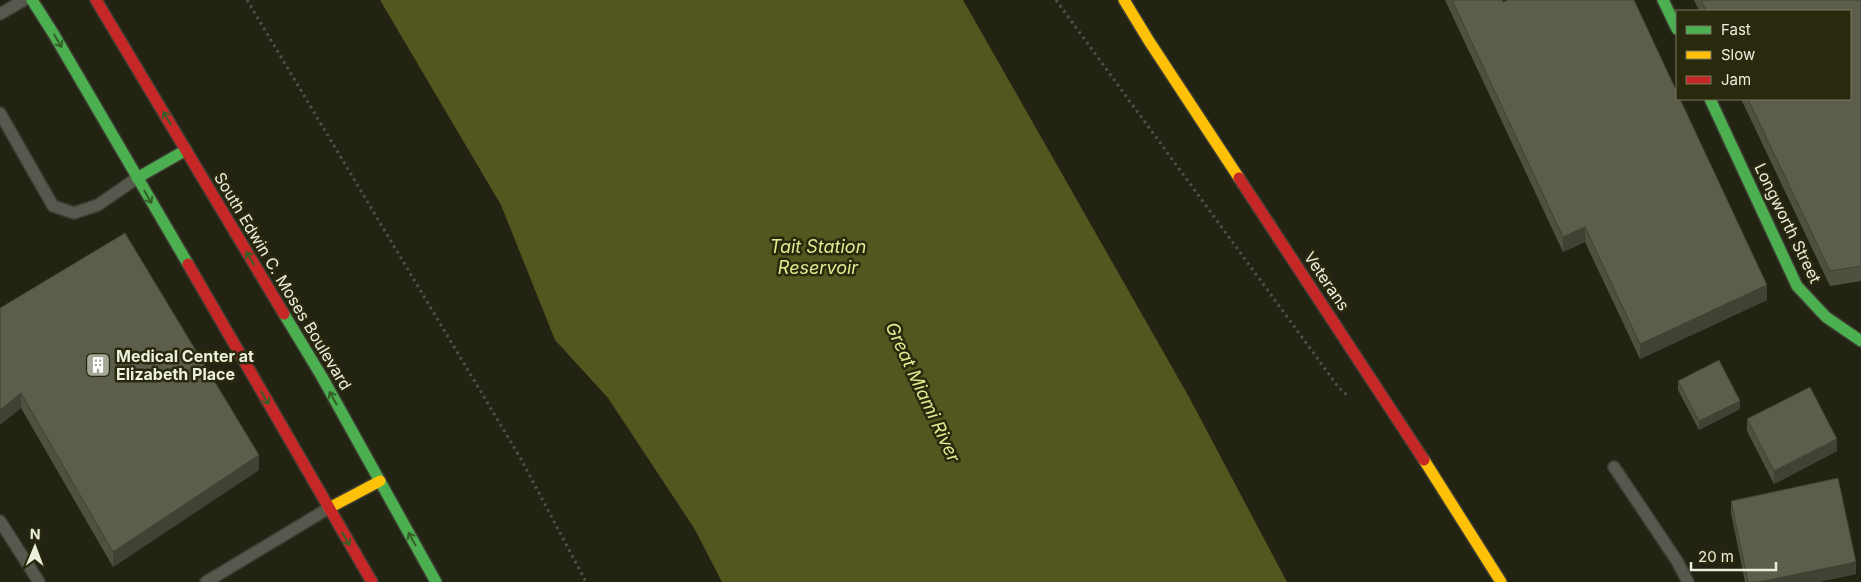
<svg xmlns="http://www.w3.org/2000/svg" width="1861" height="582" font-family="Inter,sans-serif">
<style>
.water{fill:#53561e}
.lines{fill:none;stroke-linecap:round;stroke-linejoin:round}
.lane-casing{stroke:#3d3d32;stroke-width:14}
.fast-casing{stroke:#3d3d32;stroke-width:14}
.slow-casing{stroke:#3d3d32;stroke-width:14}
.jam-casing{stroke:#3d3d32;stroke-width:14}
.path{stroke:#515247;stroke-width:3;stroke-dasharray:2.5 4;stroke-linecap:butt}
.lane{stroke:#58594e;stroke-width:11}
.fast{stroke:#4caf50;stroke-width:11}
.slow{stroke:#ffc107;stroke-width:11}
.jam{stroke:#c62828;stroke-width:11}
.wall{fill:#4f5140}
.shaded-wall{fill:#404234}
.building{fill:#5c5e4b;stroke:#404234}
.oneway{stroke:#365f28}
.labels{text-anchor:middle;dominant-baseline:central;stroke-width:5;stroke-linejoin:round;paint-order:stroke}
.street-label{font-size:16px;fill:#edefde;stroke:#28290d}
.poi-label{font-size:16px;font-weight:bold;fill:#edefde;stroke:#28290d;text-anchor:start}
.water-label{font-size:18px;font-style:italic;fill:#e2e990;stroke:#28290d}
</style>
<rect width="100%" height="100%" fill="#222313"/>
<path class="water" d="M 380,0 L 963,0 L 1189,397 L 1287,582 L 722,582 L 694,528 L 608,398 L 555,340 L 501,205 Z"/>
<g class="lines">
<defs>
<g id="lane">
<path d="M 0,14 L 24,0"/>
<path d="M 0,113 L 53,206 L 74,213 L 98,205 L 137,178"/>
<path d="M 1614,467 L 1677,561 L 1688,582"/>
<path d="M 0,521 L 39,582"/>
<path d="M 206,582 L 329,508"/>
</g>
<g id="fast">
<path d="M 32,0 L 53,33 L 188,264"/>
<path d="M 1663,0 L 1677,29"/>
<path d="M 1710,99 L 1797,286 L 1826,317 L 1861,341"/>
<path d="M 137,178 L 186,150"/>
<path d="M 284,314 L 322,377 L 436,582"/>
</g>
<g id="slow">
<path d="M 1124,0 L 1149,41 L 1239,178"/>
<path d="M 1424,460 L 1501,582"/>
<path d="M 329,508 L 380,481"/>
</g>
<g id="jam">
<path d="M 96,0 L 284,314"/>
<path d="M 1239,178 L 1424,460"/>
<path d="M 188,264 L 372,582"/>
</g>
</defs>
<use href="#lane" class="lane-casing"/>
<use href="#fast" class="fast-casing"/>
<use href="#slow" class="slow-casing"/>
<use href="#jam" class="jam-casing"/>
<g class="path">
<path d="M 247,0 L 521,459 L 586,582"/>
<path d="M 1056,0 L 1339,388 L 1348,396"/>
</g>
<use href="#lane" class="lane"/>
<use href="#fast" class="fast"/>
<use href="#slow" class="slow"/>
<use href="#jam" class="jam"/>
</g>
<g class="wall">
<path d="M 1445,0 L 1502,0 L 1503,2 L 1767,300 L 1640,359 L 1585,242 L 1563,252 Z"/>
<path d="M 1694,0 L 1861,0 L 1861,281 L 1830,286 L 1741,99 L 1850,99 L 1850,11 L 1699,11 Z"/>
<path d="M 0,308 L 259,470 L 113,567 L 21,408 Z"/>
<path d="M 1678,381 L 1740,409 L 1699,430 L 1678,390 Z"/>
<path d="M 1747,419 L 1837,451 L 1774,484 L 1747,431 Z"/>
<path d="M 1731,501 L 1856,574 L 1819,582 L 1745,582 L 1731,513 Z"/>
</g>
<g class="shaded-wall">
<path d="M 1585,227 L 1585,242 L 1563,252 L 1563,237 Z"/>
<path d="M 1767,285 L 1767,300 L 1640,359 L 1640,344 Z"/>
<path d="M 21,393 L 21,408 L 0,425 L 0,410 Z"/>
<path d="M 1740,401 L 1740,409 L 1699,430 L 1699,421 Z"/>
<path d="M 1837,439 L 1837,451 L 1774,484 L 1774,471 Z"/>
<path d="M 259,455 L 259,470 L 113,567 L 113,552 Z"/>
<path d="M 1856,562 L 1856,574 L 1819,582 L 1759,582 Z"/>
</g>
<g class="building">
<path d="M 1452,0 L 1502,0 L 1503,2 L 1508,0 L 1634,0 L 1677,92 L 1677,99 L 1680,99 L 1767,285 L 1640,344 L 1585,227 L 1563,237 Z"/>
<path d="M 1701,0 L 1861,0 L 1861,266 L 1830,271 L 1748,99 L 1850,99 L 1850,11 L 1706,11 Z"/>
<path d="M 125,233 L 259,455 L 113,552 L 21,393 L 0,410 L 0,308 Z"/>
<path d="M 1719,360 L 1740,401 L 1699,421 L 1678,381 Z"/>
<path d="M 1810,387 L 1837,439 L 1774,471 L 1747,419 Z"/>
<path d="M 1838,478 L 1856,562 L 1759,582 L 1748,582 L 1731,501 Z"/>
</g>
<defs><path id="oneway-shaft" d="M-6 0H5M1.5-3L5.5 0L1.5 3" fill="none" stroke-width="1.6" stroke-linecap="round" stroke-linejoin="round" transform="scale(1.25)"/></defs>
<g class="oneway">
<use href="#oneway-shaft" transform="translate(58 41) rotate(60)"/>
<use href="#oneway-shaft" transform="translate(167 118) rotate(-121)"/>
<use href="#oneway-shaft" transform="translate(148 197) rotate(60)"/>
<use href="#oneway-shaft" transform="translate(250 258) rotate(-121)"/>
<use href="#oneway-shaft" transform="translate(265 398) rotate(60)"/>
<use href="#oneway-shaft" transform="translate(333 398) rotate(-119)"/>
<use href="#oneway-shaft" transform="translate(346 539) rotate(60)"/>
<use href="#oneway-shaft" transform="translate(412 539) rotate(-119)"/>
</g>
<defs>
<symbol id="building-square" viewBox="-11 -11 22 22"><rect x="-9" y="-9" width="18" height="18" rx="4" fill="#a6a897" stroke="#28290d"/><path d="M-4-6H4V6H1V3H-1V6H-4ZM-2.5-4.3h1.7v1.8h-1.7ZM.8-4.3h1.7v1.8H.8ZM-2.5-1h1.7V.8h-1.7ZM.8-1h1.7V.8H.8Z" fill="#fff"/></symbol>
</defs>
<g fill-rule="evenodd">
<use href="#building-square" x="84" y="351" width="28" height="28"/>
</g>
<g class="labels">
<g class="street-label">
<text transform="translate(1788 223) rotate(64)">Longworth Street</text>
<text transform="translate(283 281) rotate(59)">South Edwin C. Moses Boulevard</text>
<text transform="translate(1327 281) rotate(56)">Veterans</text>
</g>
<g class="poi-label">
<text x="116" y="356">Medical Center at<tspan x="116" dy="18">Elizabeth Place</tspan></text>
</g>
<g class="water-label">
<text x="818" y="246">Tait Station<tspan x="818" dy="21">Reservoir</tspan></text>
<text transform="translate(923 392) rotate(65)">Great Miami River</text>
</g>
</g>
<rect x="1676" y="10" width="175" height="90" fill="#28290d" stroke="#777861"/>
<rect x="1686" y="26" width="25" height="8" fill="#4caf50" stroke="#777861"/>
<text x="1721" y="35" font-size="15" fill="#edefde">Fast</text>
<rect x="1686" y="51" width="25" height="8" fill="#ffc107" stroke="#777861"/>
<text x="1721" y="60" font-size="15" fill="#edefde">Slow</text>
<rect x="1686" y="76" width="25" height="8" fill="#c62828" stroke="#777861"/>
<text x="1721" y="85" font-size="15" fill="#edefde">Jam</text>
<g transform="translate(35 547) rotate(1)" stroke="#28290d" stroke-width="4" paint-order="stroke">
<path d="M0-4L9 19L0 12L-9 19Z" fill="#edefde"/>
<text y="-8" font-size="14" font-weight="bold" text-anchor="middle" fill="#edefde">N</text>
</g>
<path d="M1691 562v8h85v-8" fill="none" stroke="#edefde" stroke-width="2.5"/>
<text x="1698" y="562" font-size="15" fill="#edefde" stroke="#28290d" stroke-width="4" paint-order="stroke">20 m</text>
</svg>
